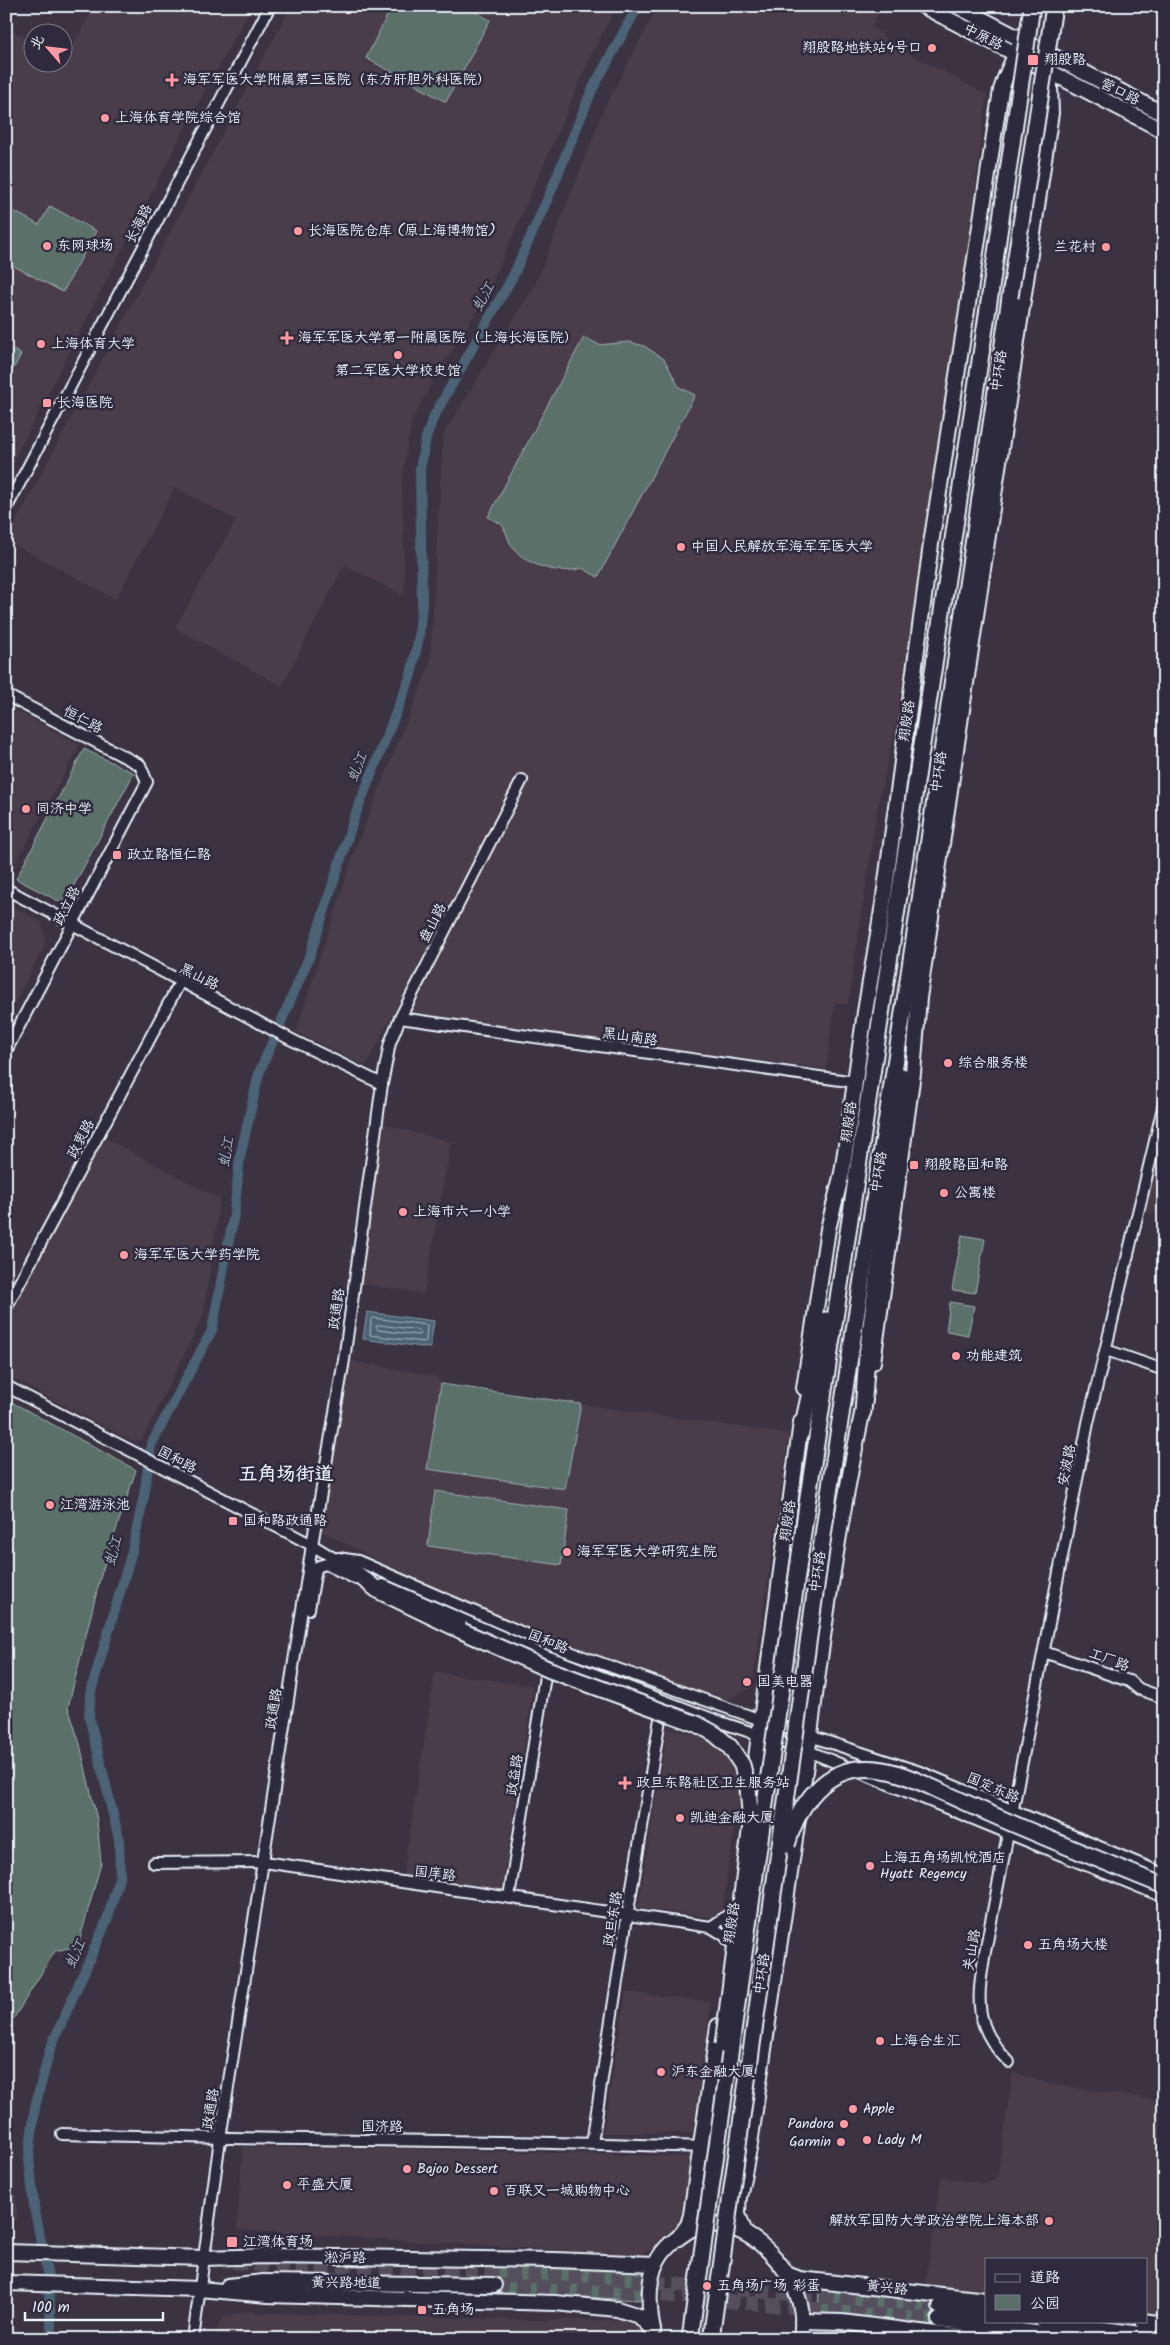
<svg xmlns="http://www.w3.org/2000/svg" width="1170" height="2345" font-family="Kalam,'LXGW WenKai TC',sans-serif">
<style>
.built{fill:#493e49}
.green{fill:#5a6f69;stroke:#a1b0b0}
.water{fill:#4b6374;stroke:#8a9ca9}
.lines{fill:none;stroke-linecap:round;stroke-linejoin:round}
.shore{stroke:#a9b8c3;stroke-width:1}
.canal{stroke:#4b6374;stroke-width:10}
.major-tunnel{stroke:#55505d;stroke-width:14;stroke-dasharray:14 7;stroke-linecap:butt}
.minor-casing{stroke:#e8f1f8;stroke-width:14}
.major-casing{stroke:#e8f1f8;stroke-width:18}
.highway-casing{stroke:#e8f1f8;stroke-width:19}
.minor{stroke:#2f2a3d;stroke-width:10}
.major{stroke:#2f2a3d;stroke-width:14}
.highway{stroke:#2f2a3d;stroke-width:15}
.highway-bridge-casing{stroke:#e8f1f8;stroke-width:19;stroke-linecap:butt}
.highway-bridge{stroke:#2f2a3d;stroke-width:15}
.poi-dot{fill:#ff9aa2;stroke:#2f2a3d;stroke-width:2}
.labels{text-anchor:middle;dominant-baseline:central;stroke-width:5;stroke-linejoin:round;paint-order:stroke}
.street-label{font-size:14px;fill:#e8f1f8;stroke:#2f2a3d}
.poi-label{font-size:14px;fill:#e8f1f8;stroke:#2f2a3d;text-anchor:start}
.water-label{font-size:15px;font-style:italic;fill:#a9b8c3;stroke:#2f2a3d}
.district-label{font-size:19px;font-weight:bold;fill:#e8f1f8;stroke:#2f2a3d}
</style>
<rect width="100%" height="100%" fill="#3b3342"/>
<filter id="ink" filterUnits="userSpaceOnUse"><feTurbulence type="fractalNoise" baseFrequency=".02" numOctaves="2"/><feDisplacementMap in="SourceGraphic" scale="10" xChannelSelector="R" yChannelSelector="G"/><feConvolveMatrix kernelMatrix="1 2 1 2 8 2 1 2 1" color-interpolation-filters="sRGB"/></filter>
<g filter="url(#ink)">
<g class="built">
<path d="M 94,6 L 252,6 L 193,112 L 6,475 L 6,27 L 32,42 L 32,62 L 62,62 L 63,56 L 66,58 Z"/>
<path d="M 291,6 L 617,6 L 594,49 L 487,294 L 432,382 L 411,423 L 402,480 L 405,596 L 344,565 L 282,686 L 175,628 L 236,520 L 175,487 L 116,599 L 6,540 Z"/>
<path d="M 658,6 L 871,6 L 880,11 L 872,26 L 893,45 L 987,95 L 956,337 L 919,582 L 894,735 L 878,804 L 848,1004 L 835,1003 L 826,1069 L 410,1016 L 528,783 L 516,776 L 366,1066 L 296,1032 L 356,847 L 430,664 L 443,435 L 536,283 L 604,109 Z"/>
<path d="M 6,705 L 80,745 L 9,875 L 6,873 Z"/>
<path d="M 6,903 L 42,922 L 46,943 L 6,1019 Z"/>
<path d="M 1164,1121 L 1164,1216 L 1143,1212 Z"/>
<path d="M 382,1124 L 451,1142 L 424,1294 L 357,1283 Z"/>
<path d="M 99,1135 L 220,1199 L 203,1316 L 142,1440 L 130,1440 L 6,1375 L 6,1311 Z"/>
<path d="M 344,1360 L 435,1376 L 441,1384 L 789,1434 L 752,1688 L 725,1700 L 639,1671 L 504,1621 L 408,1576 L 315,1528 Z"/>
<path d="M 435,1672 L 533,1686 L 502,1890 L 403,1876 Z"/>
<path d="M 667,1728 L 700,1736 L 731,1756 L 742,1780 L 721,1918 L 638,1908 Z"/>
<path d="M 626,1992 L 711,2002 L 693,2133 L 603,2133 Z"/>
<path d="M 6,2018 L 14,2018 L 14,2168 L 17,2217 L 6,2227 Z"/>
<path d="M 1013,2072 L 1049,2084 L 1164,2101 L 1164,2316 L 1146,2313 L 1146,2259 L 986,2259 L 986,2293 L 925,2286 L 941,2177 L 985,2184 L 994,2180 L 998,2173 Z"/>
<path d="M 243,2147 L 412,2149 L 693,2157 L 687,2209 L 676,2227 L 650,2250 L 634,2255 L 237,2230 Z"/>
<path d="M 241,2312 L 528,2320 L 626,2320 L 642,2325 L 653,2339 L 215,2339 L 218,2326 L 222,2319 Z"/>
</g>
<g class="green">
<path d="M 392,6 L 465,6 L 490,20 L 446,102 L 366,58 Z"/>
<path d="M 50,206 L 96,231 L 63,292 L 6,262 L 6,207 L 39,225 Z"/>
<path d="M 584,337 L 599,345 L 629,342 L 644,346 L 664,359 L 679,387 L 695,395 L 598,577 L 582,568 C 561,575 529,567 514,549 C 508,542 507,532 502,525 C 499,522 492,519 488,517 Z"/>
<path d="M 6,346 L 21,354 L 6,383 Z"/>
<path d="M 84,749 L 134,773 L 64,904 L 16,879 Z"/>
<path d="M 962,1235 L 985,1239 L 975,1293 L 952,1290 Z"/>
<path d="M 950,1302 L 974,1306 L 968,1335 L 946,1331 Z"/>
<path d="M 441,1384 L 581,1404 L 565,1489 L 427,1469 Z"/>
<path d="M 6,1399 L 136,1470 L 101,1575 L 68,1707 L 80,1744 L 97,1820 L 101,1863 L 78,1946 L 55,1951 L 14,2018 L 6,2018 Z"/>
<path d="M 435,1491 L 569,1510 L 561,1565 L 428,1546 Z"/>
<path d="M 495,2266 L 643,2271 L 640,2300 L 494,2293 Z"/>
<path d="M 819,2290 L 937,2300 L 933,2328 L 818,2314 Z"/>
</g>
<path class="water" d="M 367,1312 L 434,1321 L 430,1348 L 363,1339 Z"/>
<g class="lines">
<g class="shore">
<path d="M 373,1318 L 427,1325 L 426,1341 L 423,1342 L 370,1335 L 371,1320 Z"/>
<path d="M 379,1325 L 419,1330 L 421,1334 L 418,1335 L 378,1330 L 376,1327 Z"/>
</g>
<path class="canal" d="M 52,2339 L 48,2278 L 34,2206 L 29,2158 L 35,2107 L 50,2049 L 107,1920 L 120,1875 L 119,1839 L 89,1716 L 91,1691 L 132,1551 L 144,1496 L 151,1445 L 212,1330 L 234,1214 L 240,1157 L 259,1073 L 310,955 L 354,818 L 411,675 L 419,636 L 422,603 L 420,469 L 426,438 L 433,418 L 513,276 L 551,191 L 592,90 L 638,6"/>
<g class="major-tunnel">
<path d="M 233,2262 L 270,2266 L 613,2279 L 940,2307"/>
<path d="M 494,2285 L 617,2291 L 939,2320"/>
</g>
<defs>
<g id="minor">
<path d="M 6,509 L 270,6"/>
<path d="M 6,695 L 140,765 L 147,782 L 6,1051"/>
<path d="M 6,889 L 292,1040 L 382,1084"/>
<path d="M 400,1018 L 855,1082"/>
<path d="M 6,1308 L 180,982"/>
<path d="M 1106,1350 L 1164,1370"/>
<path d="M 6,1386 L 312,1545 L 358,1573"/>
<path d="M 338,1558 L 358,1561 L 553,1646 L 761,1720 L 923,1773 L 1164,1874"/>
<path d="M 383,1585 L 549,1657 L 720,1722 L 808,1751 L 1164,1897"/>
<path d="M 309,1609 L 316,1569 L 319,1566 L 326,1564 L 356,1579"/>
<path d="M 1044,1652 L 1129,1681 L 1139,1689 L 1164,1698"/>
<path d="M 154,1863 L 264,1862 L 711,1927 L 724,1935 L 729,1941"/>
<path d="M 509,1897 L 547,1664"/>
<path d="M 711,1927 L 734,1911"/>
<path d="M 1009,2062 C 973,2027 977,1998 985,1952 L 1088,1423 L 1164,1103"/>
<path d="M 62,2134 C 275,2141 488,2139 702,2147"/>
<path d="M 592,2143 L 627,1917 L 662,1707"/>
<path d="M 193,2339 L 220,2139 L 312,1545 L 344,1360 L 382,1084 L 390,1043 L 400,1018 L 522,780"/>
</g>
<g id="major">
<path d="M 923,6 L 1164,131"/>
<path d="M 957,6 L 1164,114"/>
<path d="M 873,1362 L 913,1073 L 919,998 L 1051,113 L 1049,59"/>
<path d="M 804,1388 L 828,1229 L 842,1173 L 865,1012 L 883,904 L 931,544 L 1001,90 L 1005,78 L 1025,32"/>
<path d="M 751,1795 L 801,1422"/>
<path d="M 739,2187 L 738,2214 L 745,2233"/>
<path d="M 739,2197 L 750,2144 L 808,1751 C 822,1634 840,1516 865,1400"/>
<path d="M 678,2238 L 688,2225 L 691,2215 L 718,2026"/>
<path d="M 6,2252 L 203,2258 L 267,2256 L 555,2260 L 655,2264"/>
<path d="M 789,2275 L 800,2279 L 986,2300"/>
<path d="M 6,2283 L 199,2289 L 267,2295 L 555,2303 L 617,2309 L 639,2316 L 653,2330"/>
<path d="M 228,2286 L 263,2282 L 494,2285"/>
<path d="M 940,2307 L 986,2314"/>
<path d="M 939,2320 L 1081,2339"/>
<path d="M 802,2321 L 842,2322 L 975,2339"/>
<path d="M 1043,2321 L 1164,2337"/>
<path d="M 1143,2321 L 1164,2324"/>
<path d="M 653,2331 C 647,2298 646,2261 675,2240 C 683,2235 692,2227 701,2225 C 755,2216 815,2288 800,2339"/>
</g>
<g id="highway">
<path d="M 863,1412 L 867,1355 L 900,1110 L 902,1076"/>
<path d="M 801,1433 L 826,1320"/>
<path d="M 809,1490 L 990,295"/>
<path d="M 829,1493 L 907,987 L 1010,297"/>
<path d="M 353,1571 L 379,1591 L 462,1631"/>
</g>
</defs>
<use href="#minor" class="minor-casing"/>
<use href="#major" class="major-casing"/>
<use href="#highway" class="highway-casing"/>
<use href="#minor" class="minor"/>
<use href="#major" class="major"/>
<use href="#highway" class="highway"/>
<defs>
<g id="highway-bridge">
<path d="M 990,295 L 1032,6"/>
<path d="M 1010,297 L 1054,6"/>
<path d="M 462,1631 L 550,1670 L 697,1724 L 715,1734 L 730,1747 L 742,1765 L 748,1788 L 751,1824 L 723,2045"/>
<path d="M 787,1845 C 796,1811 819,1774 857,1769 C 891,1765 921,1783 951,1796 C 975,1807 999,1818 1023,1828 C 1070,1848 1117,1867 1164,1886"/>
<path d="M 690,2339 L 809,1490"/>
<path d="M 711,2339 L 829,1493"/>
</g>
</defs>
<use href="#highway-bridge" class="highway-bridge-casing"/>
<use href="#highway-bridge" class="highway-bridge"/>
</g>
</g>
<g class="poi-dot">
<circle cx="932" cy="48" r="5"/>
<rect x="1027" y="54" width="12" height="12" rx="2.5"/>
<path d="M169.5 72.5h5v5h5v5h-5v5h-5v-5h-5v-5h5z"/>
<circle cx="105" cy="118" r="5"/>
<circle cx="298" cy="231" r="5"/>
<circle cx="47" cy="246" r="5"/>
<circle cx="1106" cy="247" r="5"/>
<path d="M284.5 330.5h5v5h5v5h-5v5h-5v-5h-5v-5h5z"/>
<circle cx="41" cy="344" r="5"/>
<circle cx="398" cy="355" r="5"/>
<rect x="42" y="398" width="10" height="10" rx="2.5"/>
<circle cx="681" cy="547" r="5"/>
<circle cx="26" cy="809" r="5"/>
<rect x="112" y="850" width="10" height="10" rx="2.5"/>
<circle cx="948" cy="1063" r="5"/>
<rect x="909" y="1160" width="10" height="10" rx="2.5"/>
<circle cx="944" cy="1193" r="5"/>
<circle cx="403" cy="1212" r="5"/>
<circle cx="124" cy="1255" r="5"/>
<circle cx="956" cy="1356" r="5"/>
<circle cx="50" cy="1505" r="5"/>
<rect x="228" y="1516" width="10" height="10" rx="2.5"/>
<circle cx="567" cy="1552" r="5"/>
<circle cx="747" cy="1682" r="5"/>
<path d="M622.5 1775.5h5v5h5v5h-5v5h-5v-5h-5v-5h5z"/>
<circle cx="680" cy="1818" r="5"/>
<circle cx="870" cy="1866" r="5"/>
<circle cx="1028" cy="1945" r="5"/>
<circle cx="880" cy="2041" r="5"/>
<circle cx="661" cy="2072" r="5"/>
<circle cx="853" cy="2109" r="5"/>
<circle cx="844" cy="2124" r="5"/>
<circle cx="867" cy="2140" r="5"/>
<circle cx="841" cy="2142" r="5"/>
<circle cx="407" cy="2169" r="5"/>
<circle cx="287" cy="2185" r="5"/>
<circle cx="494" cy="2191" r="5"/>
<circle cx="1049" cy="2221" r="5"/>
<rect x="226" y="2236" width="12" height="12" rx="2.5"/>
<circle cx="707" cy="2286" r="5"/>
<rect x="417" y="2305" width="10" height="10" rx="2.5"/>
</g>
<g class="labels">
<g class="street-label">
<text transform="translate(983 37) rotate(27)">中原路</text>
<text transform="translate(1120 92) rotate(27)">营口路</text>
<text transform="translate(139 224) rotate(-63)">长海路</text>
<text transform="translate(999 371) rotate(-82)">中环路</text>
<text transform="translate(83 720) rotate(28)">恒仁路</text>
<text transform="translate(907 721) rotate(-82)">翔殷路</text>
<text transform="translate(939 772) rotate(-82)">中环路</text>
<text transform="translate(67 906) rotate(-63)">政立路</text>
<text transform="translate(433 923) rotate(-63)">盘山路</text>
<text transform="translate(199 977) rotate(27)">黑山路</text>
<text transform="translate(630 1037) rotate(8)">黑山南路</text>
<text transform="translate(849 1122) rotate(-82)">翔殷路</text>
<text transform="translate(81 1139) rotate(-62)">政衷路</text>
<text transform="translate(879 1172) rotate(-81)">中环路</text>
<text transform="translate(337 1309) rotate(-82)">政通路</text>
<text transform="translate(177 1460) rotate(28)">国和路</text>
<text transform="translate(1067 1465) rotate(-79)">安波路</text>
<text transform="translate(788 1521) rotate(-82)">翔殷路</text>
<text transform="translate(818 1572) rotate(-82)">中环路</text>
<text transform="translate(548 1642) rotate(22)">国和路</text>
<text transform="translate(1109 1660) rotate(20)">工厂路</text>
<text transform="translate(274 1709) rotate(-81)">政通路</text>
<text transform="translate(515 1775) rotate(-81)">政益路</text>
<text transform="translate(993 1788) rotate(23)">国定东路</text>
<text transform="translate(435 1874) rotate(7)">国庠路</text>
<text transform="translate(613 1919) rotate(-81)">政旦东路</text>
<text transform="translate(732 1923) rotate(-82)">翔殷路</text>
<text transform="translate(972 1950) rotate(-80)">关山路</text>
<text transform="translate(762 1974) rotate(-82)">中环路</text>
<text transform="translate(211 2109) rotate(-81)">政通路</text>
<text transform="translate(382 2127) rotate(1)">国济路</text>
<text transform="translate(345 2258) rotate(1)">淞沪路</text>
<text transform="translate(346 2283) rotate(1)">黄兴路地道</text>
<text transform="translate(887 2288) rotate(6)">黄兴路</text>
</g>
<g class="poi-label">
<text x="922" y="48" text-anchor="end">翔殷路地铁站4号口</text>
<text x="1044" y="60">翔殷路</text>
<text x="183" y="80">海军军医大学附属第三医院（东方肝胆外科医院）</text>
<text x="115" y="118">上海体育学院综合馆</text>
<text x="308" y="231">长海医院仓库 (原上海博物馆)</text>
<text x="57" y="246">东网球场</text>
<text x="1096" y="247" text-anchor="end">兰花村</text>
<text x="298" y="338">海军军医大学第一附属医院（上海长海医院）</text>
<text x="51" y="344">上海体育大学</text>
<text x="398" y="371" text-anchor="middle">第二军医大学校史馆</text>
<text x="57" y="403">长海医院</text>
<text x="691" y="547">中国人民解放军海军军医大学</text>
<text x="36" y="809">同济中学</text>
<text x="127" y="855">政立路恒仁路</text>
<text x="958" y="1063">综合服务楼</text>
<text x="924" y="1165">翔殷路国和路</text>
<text x="954" y="1193">公寓楼</text>
<text x="413" y="1212">上海市六一小学</text>
<text x="134" y="1255">海军军医大学药学院</text>
<text x="966" y="1356">功能建筑</text>
<text x="60" y="1505">江湾游泳池</text>
<text x="243" y="1521">国和路政通路</text>
<text x="577" y="1552">海军军医大学研究生院</text>
<text x="757" y="1682">国美电器</text>
<text x="636" y="1783">政旦东路社区卫生服务站</text>
<text x="690" y="1818">凯迪金融大厦</text>
<text x="880" y="1858">上海五角场凯悦酒店<tspan x="880" dy="16">Hyatt Regency</tspan></text>
<text x="1038" y="1945">五角场大楼</text>
<text x="890" y="2041">上海合生汇</text>
<text x="671" y="2072">沪东金融大厦</text>
<text x="863" y="2109">Apple</text>
<text x="834" y="2124" text-anchor="end">Pandora</text>
<text x="877" y="2140">Lady M</text>
<text x="831" y="2142" text-anchor="end">Garmin</text>
<text x="417" y="2169">Bajoo Dessert</text>
<text x="297" y="2185">平盛大厦</text>
<text x="504" y="2191">百联又一城购物中心</text>
<text x="1039" y="2221" text-anchor="end">解放军国防大学政治学院上海本部</text>
<text x="243" y="2242">江湾体育场</text>
<text x="717" y="2286">五角场广场 彩蛋</text>
<text x="432" y="2310">五角场</text>
</g>
<g class="water-label">
<text transform="translate(484 297) rotate(-61)">虬江</text>
<text transform="translate(358 767) rotate(-68)">虬江</text>
<text transform="translate(227 1152) rotate(-80)">虬江</text>
<text transform="translate(114 1551) rotate(-74)">虬江</text>
<text transform="translate(76 1954) rotate(-66)">虬江</text>
</g>
<g class="district-label">
<text x="286" y="1475">五角场街道</text>
</g>
</g>
<rect width="1170" height="2345" fill="none" stroke="#2f2a3d" stroke-width="25"/>
<rect x="12" y="12" width="1145" height="2320" fill="none" stroke="#e8f1f8" stroke-width="2" filter="url(#ink)"/>
<rect x="985" y="2258" width="162" height="65" fill="#2f2a3d" stroke="#797a88"/>
<rect x="995" y="2274" width="25" height="8" fill="#2f2a3d" stroke="#797a88"/>
<text x="1030" y="2282" font-size="15" fill="#e8f1f8">道路</text>
<rect x="995" y="2295" width="25" height="15" fill="#5a6f69" stroke="#797a88"/>
<text x="1030" y="2308" font-size="15" fill="#e8f1f8">公园</text>
<g transform="translate(48 48) rotate(298)"><circle r="24" fill="#2f2a3d" stroke="#797a88"/>
<path d="M0-4L9 19L0 12L-9 19Z" fill="#ff9aa2"/>
<text y="-8" font-size="14" font-weight="bold" text-anchor="middle" fill="#e8f1f8">北</text>
</g>
<path d="M25 2312v8h138v-8" fill="none" stroke="#e8f1f8" stroke-width="2.5"/>
<text x="32" y="2312" font-size="15" fill="#e8f1f8" stroke="#2f2a3d" stroke-width="4" paint-order="stroke">100 m</text>
</svg>
